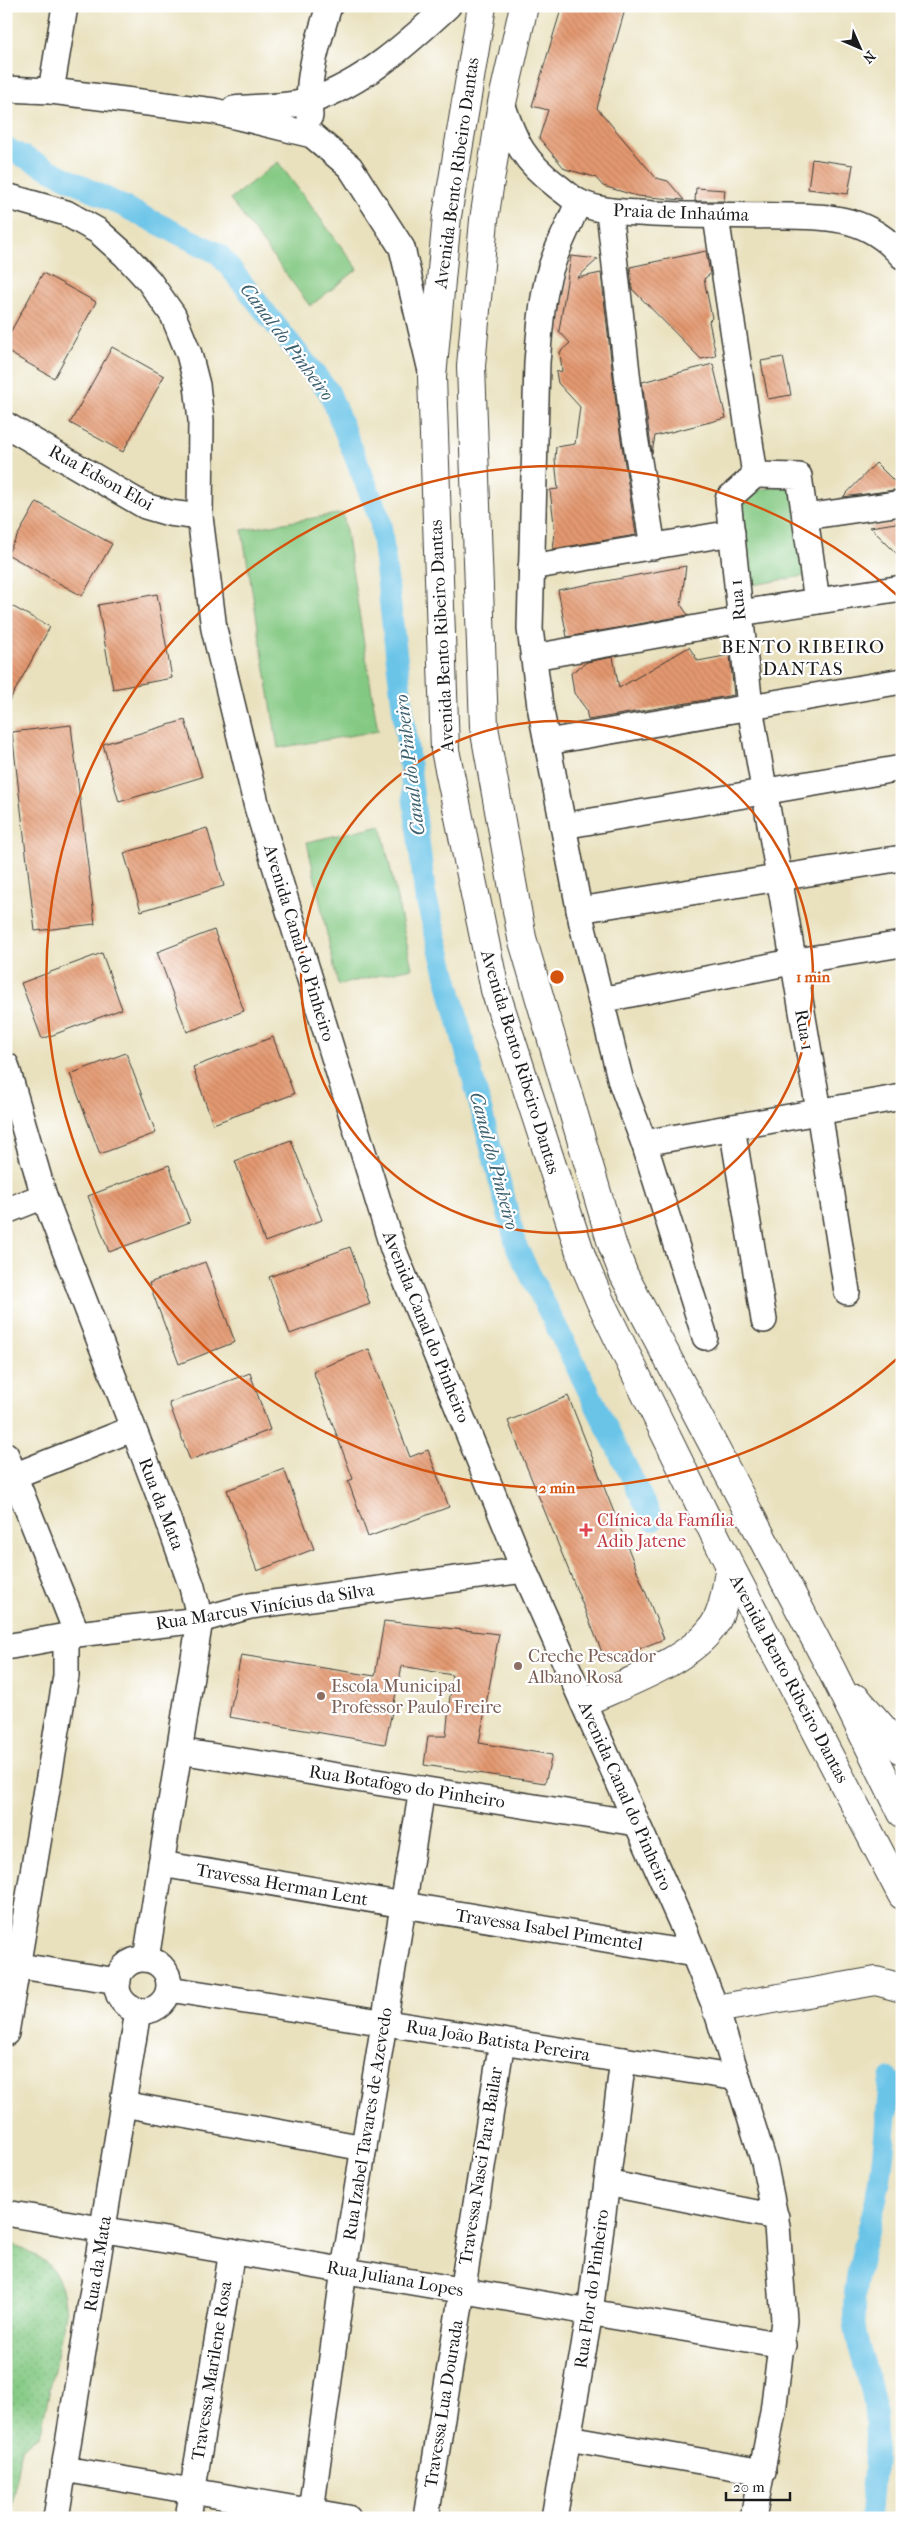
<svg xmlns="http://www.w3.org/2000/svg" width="908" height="2524" font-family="'IM FELL French Canon',serif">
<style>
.grass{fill:#84c983;stroke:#507250}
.park{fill:url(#park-dots);stroke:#507250}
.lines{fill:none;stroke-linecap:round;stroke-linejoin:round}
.canal{stroke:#6ac4e8;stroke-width:22}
.building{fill:url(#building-back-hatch)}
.minor-casing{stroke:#3b3a34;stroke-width:28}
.highway-casing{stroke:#3b3a34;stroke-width:30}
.minor{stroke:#fff;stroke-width:25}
.highway{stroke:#fff;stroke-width:28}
.ring{fill:none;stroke:#d4530e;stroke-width:2.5}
.health-dot{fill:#e0444e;stroke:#fff;stroke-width:2}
.education-dot{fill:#8d6e63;stroke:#fff;stroke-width:2}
.labels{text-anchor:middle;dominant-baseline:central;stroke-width:4.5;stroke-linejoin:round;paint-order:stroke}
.street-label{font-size:18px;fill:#1c1c1c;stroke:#fff}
.health-label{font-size:18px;fill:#be3a42;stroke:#fff;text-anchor:start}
.education-label{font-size:18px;fill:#785e54;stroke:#fff;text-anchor:start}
.water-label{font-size:19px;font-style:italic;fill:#3b5f6e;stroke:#fff}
.neighbourhood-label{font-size:19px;letter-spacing:1px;fill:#1c1c1c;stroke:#fff}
.centre{fill:#d4530e;stroke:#fff;stroke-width:2.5}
.ring-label{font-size:15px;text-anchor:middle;font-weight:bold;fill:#d4530e;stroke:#fff;stroke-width:4.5;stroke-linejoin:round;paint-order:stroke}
</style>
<defs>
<pattern id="park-dots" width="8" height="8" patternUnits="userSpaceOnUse" patternTransform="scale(1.25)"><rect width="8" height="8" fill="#84c983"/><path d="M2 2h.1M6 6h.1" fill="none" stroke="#71ac71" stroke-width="1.8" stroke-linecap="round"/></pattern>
<pattern id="building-back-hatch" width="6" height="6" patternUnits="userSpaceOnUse" patternTransform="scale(1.25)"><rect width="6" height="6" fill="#e39870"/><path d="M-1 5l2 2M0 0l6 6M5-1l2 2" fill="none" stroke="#c28260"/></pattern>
</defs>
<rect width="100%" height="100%" fill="#fff"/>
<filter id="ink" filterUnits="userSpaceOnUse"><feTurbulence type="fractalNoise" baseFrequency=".02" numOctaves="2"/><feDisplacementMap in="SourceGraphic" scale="10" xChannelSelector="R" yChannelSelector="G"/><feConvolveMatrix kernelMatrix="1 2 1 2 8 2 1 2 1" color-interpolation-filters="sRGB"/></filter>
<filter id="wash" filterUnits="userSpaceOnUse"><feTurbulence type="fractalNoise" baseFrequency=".0096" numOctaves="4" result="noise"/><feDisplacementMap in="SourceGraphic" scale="20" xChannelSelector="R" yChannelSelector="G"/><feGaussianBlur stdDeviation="1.12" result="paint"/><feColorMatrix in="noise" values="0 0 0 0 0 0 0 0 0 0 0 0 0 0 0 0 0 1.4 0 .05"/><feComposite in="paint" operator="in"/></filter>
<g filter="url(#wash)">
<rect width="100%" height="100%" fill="#e9e1be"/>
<g class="grass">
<path d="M 278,162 L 358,269 L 310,306 L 230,199 Z"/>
<path d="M 795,484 L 810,575 L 753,585 L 738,493 Z"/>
<path d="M 343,513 L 378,731 L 278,748 L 242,530 Z"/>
<path d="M 381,825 L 412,968 L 338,985 L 307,842 Z"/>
</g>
<path class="park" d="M 6,2242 C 47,2258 62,2268 66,2313 L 40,2436 L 21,2447 L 10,2518 L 6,2518 Z"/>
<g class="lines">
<g class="canal">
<path d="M 6,148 L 219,254 L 329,392 L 380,519 L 425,894 L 517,1248 L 653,1520"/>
<path d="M 870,2518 C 872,2481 879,2441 874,2404 C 870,2374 855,2346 854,2315 C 853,2271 871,2228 879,2185 C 885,2151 886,2114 890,2079"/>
</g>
</g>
<g id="blocks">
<g class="building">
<path d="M 562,6 L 626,6 L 597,108 L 656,178 L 668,181 L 684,200 L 637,196 L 603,186 L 595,177 L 565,169 L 539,138 L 548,110 L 532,106 Z"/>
<path d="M 812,159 L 853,165 L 848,194 L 808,189 Z"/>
<path d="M 696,188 L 725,190 L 724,201 L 695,201 Z"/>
<path d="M 706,251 L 710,274 L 704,279 L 712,318 L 709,321 L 716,356 L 701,359 L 632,289 L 630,267 Z"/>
<path d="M 571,256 L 598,259 L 577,278 L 601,273 L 618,420 L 636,535 L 553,549 L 555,532 L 550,490 L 558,489 L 555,459 L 556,447 L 575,444 L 580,407 L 558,383 L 556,372 L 562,371 L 560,352 L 570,343 L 559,331 Z"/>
<path d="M 43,273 L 96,302 L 54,378 L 6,351 L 6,340 Z"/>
<path d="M 112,347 L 164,376 L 123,452 L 70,423 Z"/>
<path d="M 783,357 L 791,395 L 768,399 L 761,361 Z"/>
<path d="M 713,364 L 726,418 L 655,436 L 652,453 L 642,382 Z"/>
<path d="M 876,463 L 902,489 L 843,497 Z"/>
<path d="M 37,502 L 112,544 L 82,596 L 7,554 Z"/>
<path d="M 902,522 L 902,559 L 870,527 Z"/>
<path d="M 686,566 L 681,605 L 688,615 L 567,637 L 558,590 Z"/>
<path d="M 157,594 L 172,678 L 113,689 L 98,605 Z"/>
<path d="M 6,603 L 50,627 L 6,707 Z"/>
<path d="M 689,647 L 698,661 L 730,655 L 734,695 L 588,720 L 586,709 L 574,693 L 571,673 L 587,662 L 613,657 L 619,688 Z"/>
<path d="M 185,720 L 202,777 L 119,802 L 103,744 Z"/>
<path d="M 71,725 L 95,924 L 35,931 L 12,732 Z"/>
<path d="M 207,828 L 224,886 L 141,911 L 124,853 Z"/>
<path d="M 214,930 L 244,1011 L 187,1032 L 157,952 Z"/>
<path d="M 102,953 L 122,1009 L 42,1039 L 21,983 Z"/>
<path d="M 273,1037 L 294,1094 L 213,1124 L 193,1067 Z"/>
<path d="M 126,1053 L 156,1133 L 100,1154 L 70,1074 Z"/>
<path d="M 291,1140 L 322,1220 L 265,1242 L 235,1161 Z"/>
<path d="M 169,1165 L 190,1222 L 109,1252 L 88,1196 Z"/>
<path d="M 350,1247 L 370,1304 L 290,1334 L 269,1277 Z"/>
<path d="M 205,1262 L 235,1342 L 179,1364 L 149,1283 Z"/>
<path d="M 369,1349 L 410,1457 L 428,1450 L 449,1507 L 368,1537 L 348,1481 L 353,1479 L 313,1371 Z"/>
<path d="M 250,1373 L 270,1430 L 190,1460 L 169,1403 Z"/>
<path d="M 568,1396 L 664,1639 L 606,1662 L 508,1421 Z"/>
<path d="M 284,1469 L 314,1549 L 257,1571 L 227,1490 Z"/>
<path d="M 384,1621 L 499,1634 L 479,1743 L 552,1755 L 545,1783 L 424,1765 L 428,1736 L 446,1736 L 452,1675 L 402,1666 L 385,1744 L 229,1717 L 241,1655 L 375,1676 Z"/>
</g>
</g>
</g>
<g filter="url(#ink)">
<use href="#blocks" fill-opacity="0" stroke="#3b3a34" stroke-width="1"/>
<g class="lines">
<defs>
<g id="minor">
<path d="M 6,89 L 51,91 L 214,111 L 312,135 L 350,167 L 402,248 L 430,367"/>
<path d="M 51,91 L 65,6"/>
<path d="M 502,103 C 515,143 524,161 557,186 C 564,191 571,198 579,202 C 602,213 628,212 653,214 C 697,216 741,215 785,216 C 833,217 868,217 902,256"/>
<path d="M 234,109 C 256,107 290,107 310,101 C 363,84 408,43 448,6"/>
<path d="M 310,116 C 306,77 318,42 329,6"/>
<path d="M 6,196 L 66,213 L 98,231 L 125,255 L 149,281 L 173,315 L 189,354 L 197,385 L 201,420 L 200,517 L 214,629 L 257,807 L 393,1249 L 524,1570 L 681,1922 L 716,2009 L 764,2162 L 777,2226 L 784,2320 L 773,2412 L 753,2518"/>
<path d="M 578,202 C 571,222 561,239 554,259 C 542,289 540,330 537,362 L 530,629 L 540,706 L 582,924 L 621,1082 L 644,1143 L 705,1337"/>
<path d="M 609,211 L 632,418 L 653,547"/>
<path d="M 716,217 L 755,475 L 728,499 L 750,707 L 819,1111 L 847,1292"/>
<path d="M 6,425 L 145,506 L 169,513 L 200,517"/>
<path d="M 755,475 L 799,476 L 817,601"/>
<path d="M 805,517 L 902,503"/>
<path d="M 531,567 L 732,533"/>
<path d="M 740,613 L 902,588"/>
<path d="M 534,657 L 741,620"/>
<path d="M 547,742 L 902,681"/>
<path d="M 563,826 L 902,768"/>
<path d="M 579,910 L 902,858"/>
<path d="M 601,1000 L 791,962 L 902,944"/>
<path d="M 6,1065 L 44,1196 L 165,1511 L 192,1587 L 200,1620 L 146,1959"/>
<path d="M 732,1127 L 764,1320"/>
<path d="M 644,1143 L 902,1097"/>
<path d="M 6,1211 L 44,1196"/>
<path d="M 6,1455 L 77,1634"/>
<path d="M 6,1479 L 132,1429"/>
<path d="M 6,1647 L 77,1634 L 200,1620 L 250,1606 L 524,1570"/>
<path d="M 179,1751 L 636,1823"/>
<path d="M 161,1864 L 694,1954"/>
<circle cx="143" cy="1985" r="26"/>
<path d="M 6,1964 L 118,1981"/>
<path d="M 169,1989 L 738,2078"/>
<path d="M 6,2033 L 66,1676 L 66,1636"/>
<path d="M 123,2104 L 364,2148"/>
<path d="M 607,2183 L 776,2217"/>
<path d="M 6,2213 L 783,2345"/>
<path d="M 568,2438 L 763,2472"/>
<path d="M 64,2469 L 348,2518"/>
<path d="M 56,2518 L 138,2011"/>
<path d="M 188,2518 L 232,2251"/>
<path d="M 310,2518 L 344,2270 L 422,1789"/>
<path d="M 426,2518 L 502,2041"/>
<path d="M 554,2518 L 590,2312 L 623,2060"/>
</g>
<g id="highway">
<path d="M 482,6 L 447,216 L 432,377 L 445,750 L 495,990 L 583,1261 L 600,1301 L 730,1566 L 902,1895"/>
<path d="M 524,6 L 502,103 L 484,220 L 471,366 L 484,727 L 522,938 L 612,1244 L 624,1275 L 831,1669 L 902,1813"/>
<path d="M 857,1699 L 902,1750"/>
<path d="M 584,1702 C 623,1684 690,1661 714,1625 C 725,1608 726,1585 730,1566"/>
<path d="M 716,2009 L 876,1981 L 902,1988"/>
</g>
</defs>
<use href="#minor" class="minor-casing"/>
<use href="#highway" class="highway-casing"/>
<use href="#minor" class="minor"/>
<use href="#highway" class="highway"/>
</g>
</g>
<g class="ring">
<circle cx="557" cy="977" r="256"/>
<path d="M899 1357A511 511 0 1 1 899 597"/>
</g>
<path class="health-dot" d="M583.5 1522.5h5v5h5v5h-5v5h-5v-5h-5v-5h5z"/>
<g class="education-dot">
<circle cx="518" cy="1666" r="5"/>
<circle cx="321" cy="1696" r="5"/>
</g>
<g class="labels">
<g class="street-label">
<text transform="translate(457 173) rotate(-82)">Avenida Bento Ribeiro Dantas</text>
<text transform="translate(681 213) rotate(2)">Praia de Inhaúma</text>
<text transform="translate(101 478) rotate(29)">Rua Edson Eloi</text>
<text transform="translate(738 600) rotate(-96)">Rua 1</text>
<text transform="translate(442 636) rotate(-93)">Avenida Bento Ribeiro Dantas</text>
<text transform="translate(299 943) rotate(73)">Avenida Canal do Pinheiro</text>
<text transform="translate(804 1030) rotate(80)">Rua 1</text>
<text transform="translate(520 1062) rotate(73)">Avenida Bento Ribeiro Dantas</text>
<text transform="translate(426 1327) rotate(68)">Avenida Canal do Pinheiro</text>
<text transform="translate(161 1504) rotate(69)">Rua da Mata</text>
<text transform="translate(265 1607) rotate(-9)">Rua Marcus Vinícius da Silva</text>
<text transform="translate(789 1679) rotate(62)">Avenida Bento Ribeiro Dantas</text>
<text transform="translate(407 1787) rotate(9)">Rua Botafogo do Pinheiro</text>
<text transform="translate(625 1796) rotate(66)">Avenida Canal do Pinheiro</text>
<text transform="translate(282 1885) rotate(10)">Travessa Herman Lent</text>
<text transform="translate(549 1930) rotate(9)">Travessa Isabel Pimentel</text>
<text transform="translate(498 2041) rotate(9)">Rua João Batista Pereira</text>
<text transform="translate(368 2124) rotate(-81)">Rua Izabel Tavares de Azevedo</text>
<text transform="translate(481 2166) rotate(-81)">Travessa Nasci Para Bailar</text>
<text transform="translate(98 2264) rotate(-81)">Rua da Mata</text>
<text transform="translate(395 2279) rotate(10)">Rua Juliana Lopes</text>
<text transform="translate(592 2289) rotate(-82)">Rua Flor do Pinheiro</text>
<text transform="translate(212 2371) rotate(-81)">Travessa Marilene Rosa</text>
<text transform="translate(444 2404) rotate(-81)">Travessa Lua Dourada</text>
</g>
<g class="health-label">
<text x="597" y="1520">Clínica da Família<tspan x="597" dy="21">Adib Jatene</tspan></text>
</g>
<g class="education-label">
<text x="528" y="1656">Creche Pescador<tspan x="528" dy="21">Albano Rosa</tspan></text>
<text x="331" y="1686">Escola Municipal<tspan x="331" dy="21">Professor Paulo Freire</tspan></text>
</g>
<g class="water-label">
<text transform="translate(287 342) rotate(53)">Canal do Pinheiro</text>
<text transform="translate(410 765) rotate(-97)">Canal do Pinheiro</text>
<text transform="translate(494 1161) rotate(75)">Canal do Pinheiro</text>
</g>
<g class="neighbourhood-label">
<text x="803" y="647">BENTO RIBEIRO<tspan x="803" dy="22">DANTAS</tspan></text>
</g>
</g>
<circle cx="557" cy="977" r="8" class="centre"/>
<g class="ring-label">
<text x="813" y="982">1 min</text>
<text x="557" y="1493">2 min</text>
</g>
<rect width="908" height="2524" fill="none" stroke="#fff" stroke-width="25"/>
<g transform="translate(860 48) rotate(135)" stroke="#ffffff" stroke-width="4" paint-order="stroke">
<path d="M0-4L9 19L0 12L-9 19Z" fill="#1c1c1c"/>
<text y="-8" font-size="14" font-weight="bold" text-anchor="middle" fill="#1c1c1c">N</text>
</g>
<path d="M726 2492v8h64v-8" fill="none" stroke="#1c1c1c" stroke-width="2.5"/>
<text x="733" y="2492" font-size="15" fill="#1c1c1c" stroke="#ffffff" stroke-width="4" paint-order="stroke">20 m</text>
</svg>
